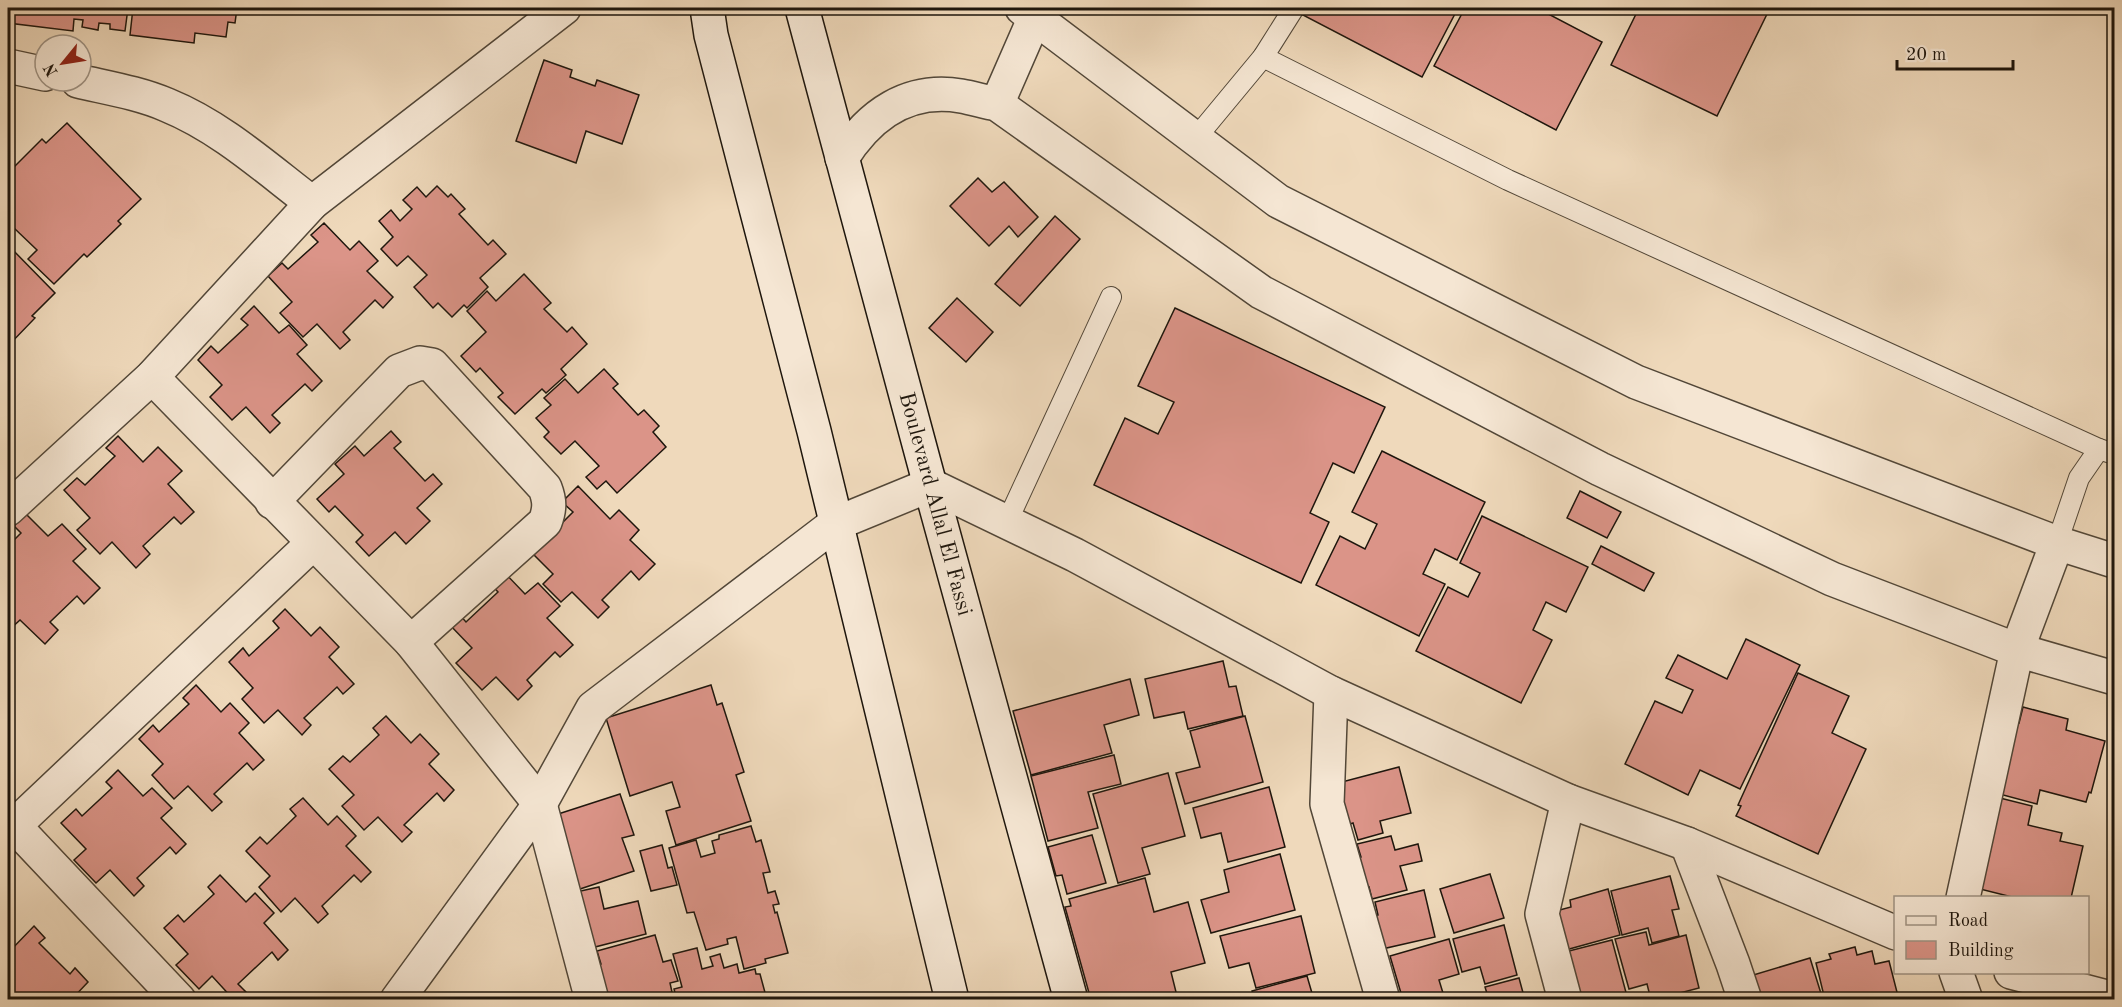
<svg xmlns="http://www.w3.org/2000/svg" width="2122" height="1007" font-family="'Old Standard TT',serif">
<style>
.building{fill:#db9488;stroke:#1e160d;stroke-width:1.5}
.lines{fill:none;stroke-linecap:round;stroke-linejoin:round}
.service-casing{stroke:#524738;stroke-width:22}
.minor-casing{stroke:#524738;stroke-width:36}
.tertiary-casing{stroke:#524738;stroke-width:36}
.secondary-casing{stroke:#1e160d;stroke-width:36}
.service{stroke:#f5e6d3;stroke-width:20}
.minor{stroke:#f5e6d3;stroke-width:33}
.tertiary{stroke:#f5e6d3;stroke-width:33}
.secondary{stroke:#f5e6d3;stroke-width:33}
.labels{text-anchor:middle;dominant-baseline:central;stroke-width:6;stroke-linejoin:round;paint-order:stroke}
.street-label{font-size:22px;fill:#1e160d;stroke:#f5e6d3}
</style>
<rect width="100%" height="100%" fill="#efd9bb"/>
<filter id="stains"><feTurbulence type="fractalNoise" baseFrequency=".00333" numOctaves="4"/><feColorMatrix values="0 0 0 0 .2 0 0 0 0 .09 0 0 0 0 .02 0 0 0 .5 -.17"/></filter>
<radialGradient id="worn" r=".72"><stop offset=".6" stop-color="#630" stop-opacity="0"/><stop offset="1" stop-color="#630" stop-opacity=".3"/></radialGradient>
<g class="building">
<path d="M 8,8 L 128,8 L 125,31 L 110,29 L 110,24 L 99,23 L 98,30 L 82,27 L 83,20 L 74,19 L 73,31 L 8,23 Z"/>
<path d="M 133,8 L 237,8 L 235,23 L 228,22 L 226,37 L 195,33 L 194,43 L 130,35 Z"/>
<path d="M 1305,8 L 1458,8 L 1422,77 L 1301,14 Z"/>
<path d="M 1465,8 L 1537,8 L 1602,42 L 1556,130 L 1434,66 Z"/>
<path d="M 1639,8 L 1770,8 L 1717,116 L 1611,65 Z"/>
<path d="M 544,60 L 572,70 L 570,77 L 595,86 L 597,80 L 639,95 L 622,144 L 586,131 L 576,163 L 516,141 Z"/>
<path d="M 67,123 L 141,199 L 118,221 L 121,224 L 87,257 L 84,254 L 54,284 L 28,259 L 37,250 L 14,228 L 8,234 L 8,173 L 42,139 L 46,143 Z"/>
<path d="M 978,178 L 992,192 L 1004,182 L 1038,217 L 1018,237 L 1009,226 L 989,246 L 950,206 Z"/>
<path d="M 437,186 L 448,197 L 451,194 L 465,209 L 459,214 L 488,245 L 493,240 L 506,254 L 480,278 L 488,287 L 467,308 L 464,305 L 452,317 L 438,303 L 433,308 L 414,287 L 427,275 L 408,256 L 397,266 L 381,249 L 393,237 L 379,221 L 391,210 L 400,221 L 412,209 L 403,200 L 417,187 L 426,197 Z"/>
<path d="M 1055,216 L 1080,239 L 1020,306 L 995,284 Z"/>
<path d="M 324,223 L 350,250 L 359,241 L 378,261 L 367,271 L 393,297 L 383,308 L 375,300 L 343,332 L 350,340 L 340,349 L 317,324 L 303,337 L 280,313 L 292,302 L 268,276 L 282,263 L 288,269 L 318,242 L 311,235 Z"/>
<path d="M 8,245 L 55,293 L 32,316 L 35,318 L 8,346 Z"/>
<path d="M 524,274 L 551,303 L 544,309 L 567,332 L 572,327 L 587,344 L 561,369 L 566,375 L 546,393 L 542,389 L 515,414 L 498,397 L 503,393 L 480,368 L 476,372 L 461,356 L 486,332 L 467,311 L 487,291 L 496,301 Z"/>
<path d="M 957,298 L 993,332 L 966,362 L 929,328 Z"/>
<path d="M 254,306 L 279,333 L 289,325 L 307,345 L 297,354 L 322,381 L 312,391 L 305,384 L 272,415 L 280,423 L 270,433 L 246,407 L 232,420 L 210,397 L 222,385 L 198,360 L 211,346 L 218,353 L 248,325 L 241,319 Z"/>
<path d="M 1175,308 L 1385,407 L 1354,473 L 1333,463 L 1310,513 L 1329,522 L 1301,583 L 1094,485 L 1125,418 L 1158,434 L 1174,402 L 1138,386 Z"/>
<path d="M 604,369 L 618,384 L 613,388 L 638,415 L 644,410 L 659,426 L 653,432 L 666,447 L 617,493 L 606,481 L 597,489 L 586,477 L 599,466 L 575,441 L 561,454 L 544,437 L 549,432 L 536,418 L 551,405 L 544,398 L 565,379 L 578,393 Z"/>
<path d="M 391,431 L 401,442 L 394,448 L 425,481 L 433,474 L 442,484 L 417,508 L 430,521 L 406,544 L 395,532 L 369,556 L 356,542 L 363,535 L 335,506 L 329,512 L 317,499 L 344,474 L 335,464 L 355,446 L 364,456 Z"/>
<path d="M 118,436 L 143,462 L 158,447 L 182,471 L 168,484 L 194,512 L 181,524 L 174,517 L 143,546 L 150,554 L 136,568 L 112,542 L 100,554 L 77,530 L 90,518 L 64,490 L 77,478 L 85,485 L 115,456 L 106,448 Z"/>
<path d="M 1382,451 L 1485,502 L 1457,560 L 1435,549 L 1423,574 L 1445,584 L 1419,636 L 1316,585 L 1340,536 L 1365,549 L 1377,524 L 1352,512 Z"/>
<path d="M 578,486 L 610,519 L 619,510 L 639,530 L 630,540 L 655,564 L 639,580 L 631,571 L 602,600 L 609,607 L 598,618 L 572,592 L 561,602 L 543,584 L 553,574 L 523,544 L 546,539 L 573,512 L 562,502 Z"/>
<path d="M 1580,491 L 1621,512 L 1607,538 L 1567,518 Z"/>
<path d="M 26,514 L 48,536 L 62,524 L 86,549 L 73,561 L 100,588 L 84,604 L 77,596 L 50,622 L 58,630 L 45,644 L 20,620 L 8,631 L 8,546 L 21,533 L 14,526 Z"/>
<path d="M 1482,516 L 1588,567 L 1566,612 L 1546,602 L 1533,630 L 1552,640 L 1521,703 L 1416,651 L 1448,587 L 1468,597 L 1480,573 L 1460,563 Z"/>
<path d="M 1601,546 L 1654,573 L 1644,591 L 1592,564 Z"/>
<path d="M 501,569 L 525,594 L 538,583 L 560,606 L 547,618 L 573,645 L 560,657 L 555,652 L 527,680 L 532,686 L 518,700 L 496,677 L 482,690 L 456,663 L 472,648 L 449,624 L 459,614 L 466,622 L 498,592 L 488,581 Z"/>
<path d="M 285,609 L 311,636 L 320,627 L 339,647 L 329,657 L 354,684 L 343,694 L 337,687 L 304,718 L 311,725 L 302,735 L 278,710 L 264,723 L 242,699 L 253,688 L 229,662 L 243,648 L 249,656 L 279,628 L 273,621 Z"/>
<path d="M 1746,639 L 1800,665 L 1740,789 L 1700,770 L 1688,795 L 1625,764 L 1655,701 L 1682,713 L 1693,690 L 1666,678 L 1678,655 L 1727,679 Z"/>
<path d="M 1223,661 L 1229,687 L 1236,686 L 1243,716 L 1188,729 L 1184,712 L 1154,718 L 1145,679 Z"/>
<path d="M 1798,673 L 1849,696 L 1832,733 L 1866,749 L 1818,854 L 1736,816 L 1741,806 L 1738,805 Z"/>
<path d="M 1130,679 L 1139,715 L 1104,725 L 1112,753 L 1031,775 L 1013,711 Z"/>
<path d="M 196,685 L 221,712 L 230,703 L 249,723 L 239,733 L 264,760 L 253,770 L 247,763 L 214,794 L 222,802 L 212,811 L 188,786 L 174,799 L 152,775 L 163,764 L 139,739 L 153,725 L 159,732 L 189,704 L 183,698 Z"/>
<path d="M 711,685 L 717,705 L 722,703 L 744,772 L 736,775 L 751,821 L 676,845 L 666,811 L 680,807 L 672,782 L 630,796 L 606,718 Z"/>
<path d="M 2023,707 L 2068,719 L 2066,730 L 2105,741 L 2091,793 L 2089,792 L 2086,802 L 2040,790 L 2037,804 L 1992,792 L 2011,721 L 2019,723 Z"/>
<path d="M 386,716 L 411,743 L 420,734 L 439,754 L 429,764 L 454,790 L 444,801 L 437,793 L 404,825 L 412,832 L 402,842 L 378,817 L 364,830 L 342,806 L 354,795 L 329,769 L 343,756 L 350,762 L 379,735 L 373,728 Z"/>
<path d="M 1245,716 L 1263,782 L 1185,804 L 1176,773 L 1200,767 L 1190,731 Z"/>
<path d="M 1114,755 L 1121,784 L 1088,792 L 1098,828 L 1048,841 L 1031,776 Z"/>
<path d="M 1399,767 L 1411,813 L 1380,821 L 1383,833 L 1358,840 L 1353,823 L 1350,824 L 1338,783 Z"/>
<path d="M 118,770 L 143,796 L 152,788 L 172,808 L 161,818 L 186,844 L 176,854 L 170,847 L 137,878 L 144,886 L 134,896 L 110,870 L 96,883 L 74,860 L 86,849 L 61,823 L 76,809 L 82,816 L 112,788 L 106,782 Z"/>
<path d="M 1168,773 L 1185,836 L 1142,848 L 1150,874 L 1118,883 L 1093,794 Z"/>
<path d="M 1269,787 L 1285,847 L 1228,862 L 1221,833 L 1201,838 L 1193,808 Z"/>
<path d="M 620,794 L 634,835 L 622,838 L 634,871 L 577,890 L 552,816 Z"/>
<path d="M 1992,796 L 2032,806 L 2028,825 L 2062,833 L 2060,841 L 2083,846 L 2071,898 L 2016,898 L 1972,887 Z"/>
<path d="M 303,798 L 328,825 L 337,816 L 356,836 L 346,846 L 371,872 L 361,882 L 354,875 L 322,906 L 328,914 L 318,923 L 295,898 L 281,912 L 259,887 L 270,876 L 246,851 L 260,837 L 267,844 L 296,816 L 290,809 Z"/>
<path d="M 751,826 L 756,842 L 761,840 L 770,872 L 763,873 L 768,893 L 775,891 L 779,904 L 773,905 L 775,913 L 777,912 L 788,953 L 765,959 L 766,963 L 744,969 L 736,937 L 727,939 L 728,944 L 706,950 L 694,912 L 687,913 L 669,848 L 696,840 L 701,857 L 715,853 L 712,841 L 719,839 L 719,835 Z"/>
<path d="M 1092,835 L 1106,883 L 1067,894 L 1062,875 L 1056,876 L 1048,847 Z"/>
<path d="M 1391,836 L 1395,850 L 1418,844 L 1422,861 L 1400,866 L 1407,890 L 1372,899 L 1369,887 L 1363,889 L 1355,859 L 1361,857 L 1357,844 Z"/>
<path d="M 662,845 L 668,868 L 672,867 L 677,885 L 651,891 L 640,851 Z"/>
<path d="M 1280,854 L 1295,910 L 1211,933 L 1201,900 L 1229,892 L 1224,870 Z"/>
<path d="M 1490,874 L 1504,918 L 1454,933 L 1440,889 Z"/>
<path d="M 220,875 L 246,902 L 255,893 L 274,913 L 264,923 L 288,950 L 278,960 L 272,952 L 238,984 L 246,992 L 238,1000 L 234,1000 L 212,976 L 199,989 L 176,965 L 188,954 L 164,928 L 178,915 L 184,922 L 214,894 L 208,887 Z"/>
<path d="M 1670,876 L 1679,909 L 1672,910 L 1679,936 L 1652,943 L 1648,928 L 1622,935 L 1611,891 Z"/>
<path d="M 1145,878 L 1154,912 L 1188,902 L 1205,963 L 1171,972 L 1178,1000 L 1091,1000 L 1065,907 L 1071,906 L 1069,899 Z"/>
<path d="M 599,887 L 604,909 L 638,901 L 646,934 L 591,948 L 576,892 Z"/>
<path d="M 1608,889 L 1620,935 L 1562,951 L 1552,912 L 1571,907 L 1570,900 Z"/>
<path d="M 1424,890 L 1435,937 L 1382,949 L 1374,916 L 1378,915 L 1375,902 Z"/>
<path d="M 1301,916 L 1315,973 L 1256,988 L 1249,963 L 1229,968 L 1220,936 Z"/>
<path d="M 1504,925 L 1517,975 L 1485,984 L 1480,967 L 1462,972 L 1453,939 Z"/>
<path d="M 34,926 L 45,938 L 39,943 L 70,974 L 75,968 L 88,982 L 71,1000 L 8,1000 L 8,950 L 9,952 Z"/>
<path d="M 1646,932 L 1649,945 L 1686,935 L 1699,988 L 1653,1000 L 1651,1000 L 1647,984 L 1629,989 L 1615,939 Z"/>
<path d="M 655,935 L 663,962 L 671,960 L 678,981 L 670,983 L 672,992 L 645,1000 L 602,1000 L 593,967 L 601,964 L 597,951 Z"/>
<path d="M 1449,939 L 1459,974 L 1439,980 L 1443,993 L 1420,1000 L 1403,1000 L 1390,956 Z"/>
<path d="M 1612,940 L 1628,1000 L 1573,1000 L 1565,952 Z"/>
<path d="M 1855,947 L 1857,955 L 1872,951 L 1875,964 L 1889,961 L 1899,1000 L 1825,1000 L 1816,963 L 1831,959 L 1829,954 Z"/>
<path d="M 697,948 L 702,969 L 713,966 L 710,957 L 720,954 L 724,968 L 737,964 L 739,973 L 755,969 L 756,974 L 760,974 L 767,1000 L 677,1000 L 674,989 L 682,987 L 673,954 Z"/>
<path d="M 1810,958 L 1823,1000 L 1757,1000 L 1750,976 Z"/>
<path d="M 1307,976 L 1314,1000 L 1255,1000 L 1252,991 Z"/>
<path d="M 1519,978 L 1525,1000 L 1489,1000 L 1485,987 Z"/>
</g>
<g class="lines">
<defs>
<g id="service">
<path d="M 1263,57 L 1508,180 L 2099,449"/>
<path d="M 1195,139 L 1263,57 L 1294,8"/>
<path d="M 1007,522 L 1111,297"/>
<path d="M 2057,543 L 2079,478 L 2099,449 L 2114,454"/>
</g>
<g id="minor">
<path d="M 1022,8 L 1278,201 L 1636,382 L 2057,543 L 2114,561"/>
<path d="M 8,66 L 45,74"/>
<path d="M 78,81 C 108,88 139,93 167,105 C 221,127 266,168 312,203"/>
<path d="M 997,104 L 1035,17"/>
<path d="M 842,158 C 869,115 908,87 961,96 C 973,98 985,102 997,104 L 1261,292 L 1600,469 L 1832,579 L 2017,650 L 2114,678"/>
<path d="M 152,377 L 411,642 L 540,804 L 592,1000"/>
<path d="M 272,502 L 399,371 L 420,363 L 432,365 L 545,488 C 550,501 550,509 545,522 L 411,642"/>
<path d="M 1331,693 L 1327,804 L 1383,1000"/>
<path d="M 8,819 L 179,1000"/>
<path d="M 14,826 L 313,543"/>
<path d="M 1687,844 L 1733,964 L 1745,1000"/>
<path d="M 1963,898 L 2017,650 L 2057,543"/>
<path d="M 1956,972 L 1966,1000"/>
<path d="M 2011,972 L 2114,999"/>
<path d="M 397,1000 L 540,804 L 593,708 L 835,524 L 930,485 L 1075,555 L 1331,693 L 1568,801 L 1687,844 L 1896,933"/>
<path d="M 1565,1000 L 1542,914 L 1568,801"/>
</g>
<path id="tertiary" d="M 8,509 L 152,377 L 312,203 L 564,8"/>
<g id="secondary">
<path d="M 707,8 L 711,35 L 814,431 L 952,1000"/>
<path d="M 802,8 L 930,485 L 1071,1000"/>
</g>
</defs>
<use href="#service" class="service-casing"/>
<use href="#minor" class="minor-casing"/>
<use href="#tertiary" class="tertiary-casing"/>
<use href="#secondary" class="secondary-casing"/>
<use href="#service" class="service"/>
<use href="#minor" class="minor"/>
<use href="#tertiary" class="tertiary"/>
<use href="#secondary" class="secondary"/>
</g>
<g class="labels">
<g class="street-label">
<text transform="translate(935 504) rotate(75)">Boulevard Allal El Fassi</text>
</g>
</g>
<rect width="2122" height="1007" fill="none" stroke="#efd9bb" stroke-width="30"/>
<rect x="9" y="9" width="2104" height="989" fill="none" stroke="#1e160d" stroke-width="3"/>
<rect x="15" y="15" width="2092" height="977" fill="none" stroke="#1e160d" stroke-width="1.5"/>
<rect x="1894" y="896" width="195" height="78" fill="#f5e6d3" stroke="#9f9384" stroke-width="1.5"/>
<rect x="1906" y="916" width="30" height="9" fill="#f5e6d3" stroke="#9f9384" stroke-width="1.5"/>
<text x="1948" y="926" font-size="18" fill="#1e160d">Road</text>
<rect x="1906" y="941" width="30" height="18" fill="#db9488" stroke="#9f9384" stroke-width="1.5"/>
<text x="1948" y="956" font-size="18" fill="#1e160d">Building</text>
<g transform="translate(63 63) rotate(240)"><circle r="28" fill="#f5e6d3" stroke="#9f9384" stroke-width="1.5"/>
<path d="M0-4.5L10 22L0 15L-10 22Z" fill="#8f2418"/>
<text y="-9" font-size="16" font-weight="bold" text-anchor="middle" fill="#1e160d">N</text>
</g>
<path d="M1897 60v9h116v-9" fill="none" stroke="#1e160d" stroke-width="3"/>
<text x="1906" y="60" font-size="18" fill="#1e160d" stroke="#f5e6d3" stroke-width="4.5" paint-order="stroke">20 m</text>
<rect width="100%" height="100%" filter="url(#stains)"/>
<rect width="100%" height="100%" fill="url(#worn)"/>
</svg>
